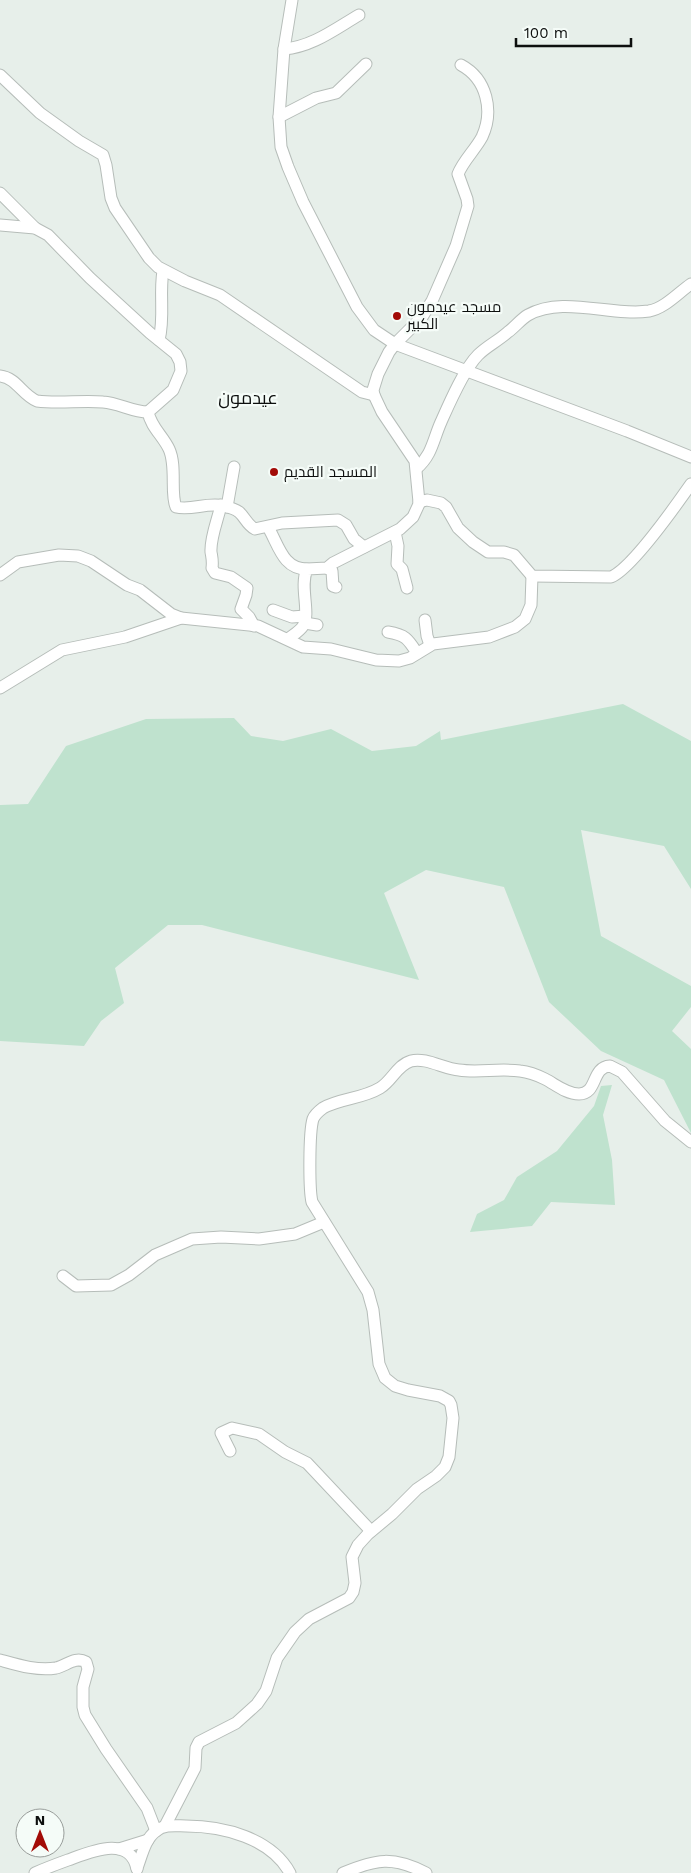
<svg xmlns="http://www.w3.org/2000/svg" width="691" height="1873" font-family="'Work Sans',Cairo,sans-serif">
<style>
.green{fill:#bfe2ce}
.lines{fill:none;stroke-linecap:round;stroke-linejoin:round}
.minor-casing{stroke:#b6bdb9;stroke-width:13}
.minor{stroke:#fff;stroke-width:11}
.poi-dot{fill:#a20b07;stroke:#f5fcf8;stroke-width:2}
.labels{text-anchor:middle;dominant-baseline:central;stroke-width:4.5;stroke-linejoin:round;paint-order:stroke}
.poi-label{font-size:15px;fill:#0d0f0e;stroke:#f5fcf8;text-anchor:start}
.quarter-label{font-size:18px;fill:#0d0f0e;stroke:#f5fcf8}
</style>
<rect width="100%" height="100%" fill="#e7efea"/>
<g class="green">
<path d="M 623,704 L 691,741 L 691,889 L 664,846 L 581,830 L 601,936 L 691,986 L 691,1007 L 672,1031 L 691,1049 L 691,1133 L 664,1080 L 601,1051 L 549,1002 L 504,887 L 426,870 L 384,893 L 419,980 L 202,925 L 168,925 L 115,968 L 124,1003 L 101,1021 L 84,1046 L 0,1041 L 0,805 L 28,804 L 66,746 L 146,719 L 234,718 L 251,736 L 283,741 L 331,729 L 372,751 L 416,746 L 440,731 L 441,740 Z"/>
<path d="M 612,1085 L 603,1115 L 612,1160 L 615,1205 L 551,1202 L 532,1226 L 470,1232 L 477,1214 L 504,1200 L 517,1177 L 557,1151 L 594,1106 L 601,1086 Z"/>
</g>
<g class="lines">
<defs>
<g id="minor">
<path d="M 292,0 L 284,49 L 279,117 L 281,147 L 288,167 L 303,202 L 357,307 L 374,330 L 395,344 L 627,431 L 691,457"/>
<path d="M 284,49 C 312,47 335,29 359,15"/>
<path d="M 461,65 C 487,79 494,111 482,137 C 475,150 463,161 458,174 L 467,199 L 468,206 L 456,246 L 432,301 L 422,317 L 395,344 L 389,352 L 378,374 L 373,390 L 374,395 L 382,412 L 415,461 L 419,502 L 427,500 L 441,503 L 446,507 L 458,528 L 473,542 L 488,552 L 504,552 L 514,555 L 532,576 L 611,577 C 631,569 677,504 691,484"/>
<path d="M 0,75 L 40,113 L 79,141 L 103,155 L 106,165 L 111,198 L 115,208 L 149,258 L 158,267 L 185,281 L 220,295 L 362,392 L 374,395"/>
<path d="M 279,117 L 316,98 L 336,93 L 366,64"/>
<path d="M 0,193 L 35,228"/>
<path d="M 0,225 L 35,228 L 48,235 L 90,278 L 150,333 L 176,354 L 180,362 L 181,371 L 173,390 L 148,412 C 151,427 163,436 169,449 C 177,466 170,494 176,507 C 191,511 207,502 224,506 C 228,507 235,509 239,512 C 245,517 247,525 255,529 L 282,523 L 338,520 L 346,525 L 354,539 L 364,547"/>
<path d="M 159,340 C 165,317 159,294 163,271"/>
<path d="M 0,376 C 17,378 22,395 37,401 C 59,404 81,400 103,402 C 119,403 132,412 148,412"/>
<path d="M 417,468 C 432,455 433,440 441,422 C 449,404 464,369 478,355 C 487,346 498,341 508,332 C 515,327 521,319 528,315 C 563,295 612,317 649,311 C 665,308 678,293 691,284"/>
<path d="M 221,505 C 218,519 210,538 211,552 C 212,558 213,561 212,568 L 215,573 L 231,577 L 247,588 L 246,595 L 241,609 L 249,617 L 254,626"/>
<path d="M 227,507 L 234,467"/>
<path d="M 268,527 C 279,546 283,569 307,569"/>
<path d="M 395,532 L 398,546 L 397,564 L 402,569 L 407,588"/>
<path d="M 327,568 L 332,571 L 333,586 L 336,587"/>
<path d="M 0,575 L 18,562 L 59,555 L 78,556 L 91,561 L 127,585 L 140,590 L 171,614 L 181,618"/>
<path d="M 273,610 L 292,617 L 305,616"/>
<path d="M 425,620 L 427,636 L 430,645"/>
<path d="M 305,623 L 317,625"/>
<path d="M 388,632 C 406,635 408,639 417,653"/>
<path d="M 288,639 C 293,635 300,631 303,626 C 311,613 299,587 307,569 L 327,568 L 333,563 L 400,529 L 413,517 L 419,504 L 419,502"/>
<path d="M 0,688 L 62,650 L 125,637 L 181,618 L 258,626 L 303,647 L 331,649 L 376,660 L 399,661 L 410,658 L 433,644 L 489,637 L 515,627 L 525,619 L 531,605 L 532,576"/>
<path d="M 63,1276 L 76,1286 L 111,1285 L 129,1275 L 155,1255 L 192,1239 L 221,1237 L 259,1239 L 295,1234 L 324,1222"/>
<path d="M 230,1451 L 221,1433 L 232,1428 L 259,1434 L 285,1452 L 307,1463 L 371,1531"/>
<path d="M 0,1660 C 18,1665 37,1671 56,1668 C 66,1666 75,1656 86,1662 L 88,1669 L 83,1687 L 83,1707 L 85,1715 L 106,1749 L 147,1808 L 156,1831"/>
<path d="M 165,1826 L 195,1768 L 196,1748 L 199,1742 L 236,1723 L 257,1704 L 266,1691 L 277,1658 L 295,1632 L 309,1619 L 349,1598 L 353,1592 L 355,1583 L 352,1557 L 358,1545 L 368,1534 L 392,1514 L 417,1489 L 436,1476 L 445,1467 L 449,1457 L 453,1418 L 451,1405 L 449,1401 L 440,1396 L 408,1390 L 395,1386 L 385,1378 L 379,1364 L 373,1310 L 368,1292 L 312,1202 C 309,1189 309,1132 313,1119 C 315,1114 319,1111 323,1108 C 341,1098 362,1099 380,1088 C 392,1081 397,1065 411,1061 C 426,1057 444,1069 459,1070 C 479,1073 499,1068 520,1071 C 529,1072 537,1075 545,1079 C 555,1084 566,1094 579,1094 C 598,1094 591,1067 610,1066 L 622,1072 L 665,1121 L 691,1142"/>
<path d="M 119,1849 L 148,1840"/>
<path d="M 137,1868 C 142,1855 145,1839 156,1831 C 164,1824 176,1826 186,1826 C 223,1826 271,1838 290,1873"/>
<path d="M 35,1873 C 46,1868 57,1864 68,1860 C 90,1852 130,1834 137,1869"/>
<path d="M 343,1873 C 376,1859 393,1856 426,1873"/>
</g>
</defs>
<use href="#minor" class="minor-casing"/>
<use href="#minor" class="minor"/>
</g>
<g class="poi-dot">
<circle cx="397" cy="316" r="5"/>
<circle cx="274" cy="472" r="5"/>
</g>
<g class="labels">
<g class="poi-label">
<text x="407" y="307">مسجد عيدمون<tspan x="407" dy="17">الكبير</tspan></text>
<text x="284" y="472">المسجد القديم</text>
</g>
<g class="quarter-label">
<text x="248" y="397">عيدمون</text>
</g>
</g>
<g transform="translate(40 1833)"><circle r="24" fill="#f5fcf8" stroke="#989d9a"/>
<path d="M0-4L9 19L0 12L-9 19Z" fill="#a20b07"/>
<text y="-8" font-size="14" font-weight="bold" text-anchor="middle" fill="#0d0f0e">N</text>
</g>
<path d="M516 38v8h115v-8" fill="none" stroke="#0d0f0e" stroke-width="2.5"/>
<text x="524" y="38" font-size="15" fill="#0d0f0e" stroke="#f5fcf8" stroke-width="4" paint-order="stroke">100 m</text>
</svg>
